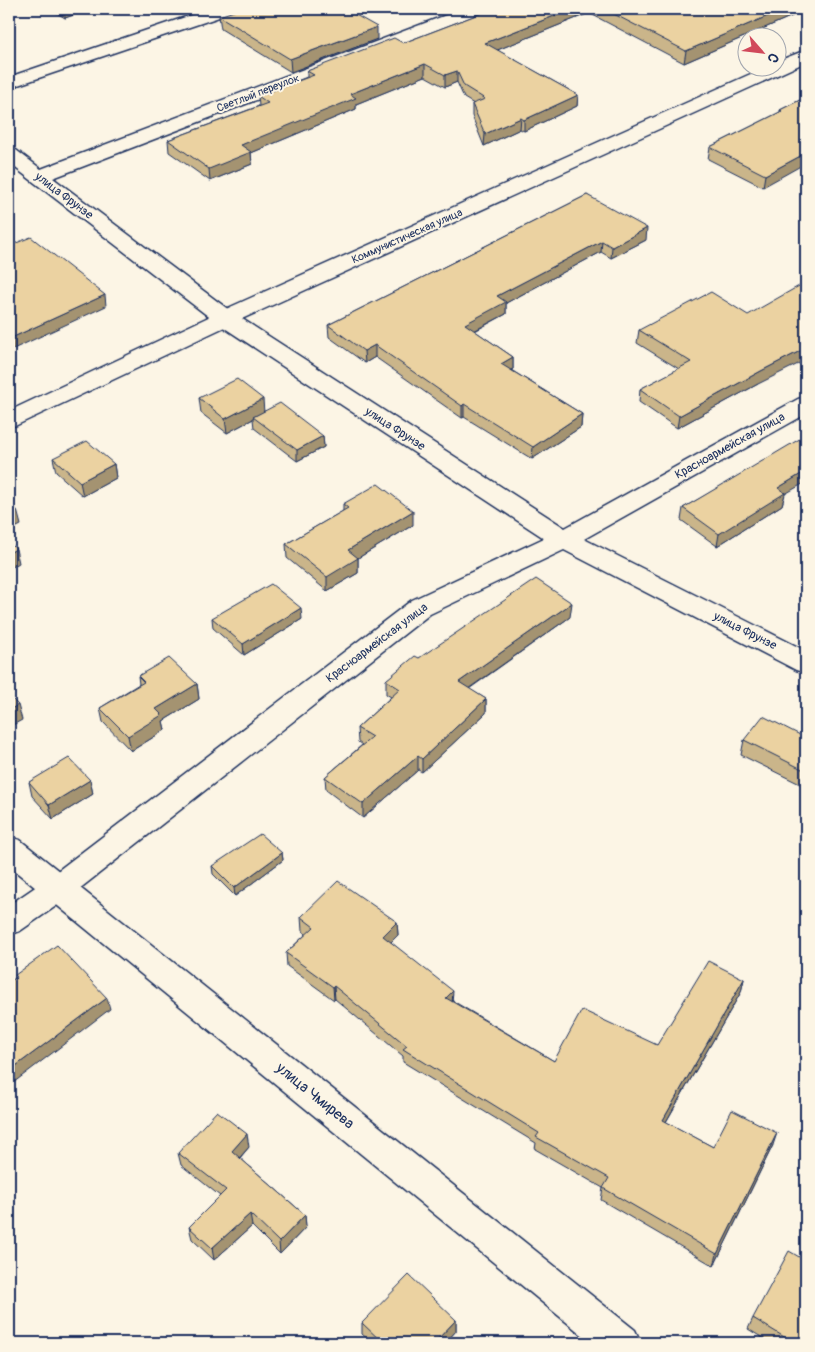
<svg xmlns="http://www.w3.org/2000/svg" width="815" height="1352" font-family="Pangolin,sans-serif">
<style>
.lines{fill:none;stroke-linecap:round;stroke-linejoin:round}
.street-casing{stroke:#1b2f5e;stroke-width:3}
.secondary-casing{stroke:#1b2f5e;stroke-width:3}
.street{fill:#fcf5e5;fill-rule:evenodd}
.secondary{fill:#fcf5e5;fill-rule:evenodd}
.wall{fill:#cab58a;stroke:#1b2f5e}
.shaded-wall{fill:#a49371;stroke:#1b2f5e}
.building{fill:#ebd2a1;stroke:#1b2f5e}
.labels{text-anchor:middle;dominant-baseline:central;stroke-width:4;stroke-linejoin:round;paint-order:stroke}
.far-street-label{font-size:11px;fill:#1b2f5e;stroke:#fcf5e5}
.street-label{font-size:12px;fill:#1b2f5e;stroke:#fcf5e5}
.near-street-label{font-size:15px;fill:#1b2f5e;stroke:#fcf5e5}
</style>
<rect width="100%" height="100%" fill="#fcf5e5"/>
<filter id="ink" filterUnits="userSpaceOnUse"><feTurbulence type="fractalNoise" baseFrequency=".02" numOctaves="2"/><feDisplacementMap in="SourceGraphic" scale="10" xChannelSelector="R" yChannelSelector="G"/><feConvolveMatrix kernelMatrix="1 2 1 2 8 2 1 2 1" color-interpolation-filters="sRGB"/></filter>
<g filter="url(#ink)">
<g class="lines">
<defs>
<path id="street" d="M 462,9 L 486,9 L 483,13 L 53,178 L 233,313 L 565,528 L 798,399 L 806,397 L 806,414 L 584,539 L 806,651 L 806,673 L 796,670 L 564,550 L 430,614 L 69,897 L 20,931 L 9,935 L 9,905 L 47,879 L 412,600 L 544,538 L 217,323 L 9,163 L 9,148 L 16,150 L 41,169 Z"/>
<g id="secondary">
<path d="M 209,9 L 234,9 L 231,13 L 9,88 L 9,77 Z"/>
<path d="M 806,50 L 806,62 L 233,323 L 17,425 L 9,427 L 9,411 L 217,313 L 764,68 L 778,68 L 778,61 Z"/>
<path d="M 9,837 L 20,840 L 635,1330 L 641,1343 L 592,1343 L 9,866 Z"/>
</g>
</defs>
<use href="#street" class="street-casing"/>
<use href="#secondary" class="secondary-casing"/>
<use href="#street" class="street"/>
<use href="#secondary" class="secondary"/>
</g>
<g class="wall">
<path d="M 50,9 L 90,9 L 65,18 Z"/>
<path d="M 492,9 L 806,9 L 806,10 L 684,63 L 589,13 L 497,50 L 578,95 L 577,106 L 524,131 L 520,129 L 484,146 L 472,116 L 472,104 L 474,104 L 464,98 L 457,82 L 445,87 L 425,76 L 356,104 L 356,109 L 251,153 L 252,164 L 210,181 L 169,152 L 168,140 L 259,106 L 258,96 L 307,77 L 307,71 L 403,43 Z"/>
<path d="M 219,16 L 377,39 L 291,72 L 221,29 Z"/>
<path d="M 806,97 L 763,187 L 708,159 L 710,147 L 780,112 L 780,110 Z"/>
<path d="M 587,195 L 646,240 L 611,258 L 601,252 L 506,303 L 506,314 L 475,331 L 513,357 L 513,369 L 511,370 L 582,414 L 581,427 L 532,459 L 464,417 L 462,418 L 375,357 L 365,363 L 329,337 L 328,325 Z"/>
<path d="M 639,330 L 758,384 L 677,428 L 639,402 L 640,389 L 679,369 L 637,343 Z"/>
<path d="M 199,398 L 264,411 L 323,436 L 324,447 L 297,461 L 254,428 L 253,419 L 227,433 L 201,413 Z"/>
<path d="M 805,438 L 785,494 L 782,505 L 717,546 L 681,520 L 683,508 Z"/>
<path d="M 53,458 L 114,464 L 116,478 L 83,496 L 56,472 Z"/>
<path d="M 343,504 L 413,525 L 358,558 L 358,573 L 327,591 L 287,558 L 286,544 L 343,511 Z"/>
<path d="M 570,617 L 469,689 L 486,699 L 486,713 L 422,772 L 418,770 L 363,818 L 326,790 L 325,777 L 362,745 L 358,742 L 357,728 L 391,697 L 386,694 L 386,680 L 419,658 Z"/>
<path d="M 212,618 L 302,619 L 244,655 L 213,628 Z"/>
<path d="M 138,676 L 197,684 L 199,699 L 163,721 L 165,730 L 131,751 L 103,722 L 100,708 L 139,684 Z"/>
<path d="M 806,738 L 806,787 L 741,755 L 744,740 Z"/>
<path d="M 90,780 L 93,794 L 53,819 L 32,796 L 29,782 Z"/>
<path d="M 282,853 L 283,860 L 235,896 L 213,874 L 212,866 Z"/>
<path d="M 301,917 L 397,922 L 398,935 L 391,942 L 453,1001 L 554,1061 L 657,1045 L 744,979 L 741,992 L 666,1122 L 713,1147 L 773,1145 L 714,1266 L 601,1200 L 603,1188 L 535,1149 L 536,1143 L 403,1062 L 403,1056 L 335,999 L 334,1000 L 287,966 L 286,953 L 306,934 L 302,931 Z"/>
<path d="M 249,1147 L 240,1158 L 305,1215 L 306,1227 L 280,1254 L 252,1226 L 214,1260 L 192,1239 L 189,1227 L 220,1196 L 181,1165 L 178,1153 Z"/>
<path d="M 753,1318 L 806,1343 L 771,1343 L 748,1329 Z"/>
<path d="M 456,1320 L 456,1331 L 445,1343 L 372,1343 L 362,1334 L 362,1323 Z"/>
</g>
<g class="shaded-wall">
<path d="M 64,9 L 90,9 L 65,18 Z"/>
<path d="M 572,9 L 590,9 L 589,13 L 485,55 L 485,43 Z"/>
<path d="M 784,9 L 806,9 L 806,10 L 684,63 L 686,51 Z"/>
<path d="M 377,27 L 377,39 L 291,72 L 290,59 Z"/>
<path d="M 425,64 L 425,76 L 356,104 L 356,109 L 251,153 L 252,164 L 210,181 L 209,169 L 241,145 L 350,94 Z"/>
<path d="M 457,71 L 457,82 L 445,87 L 445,75 Z"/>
<path d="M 578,95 L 577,106 L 524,131 L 524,120 Z"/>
<path d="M 521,118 L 520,129 L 484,146 L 485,134 Z"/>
<path d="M 806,153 L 806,163 L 763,187 L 765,175 Z"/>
<path d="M 647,228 L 646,240 L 611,258 L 612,247 Z"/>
<path d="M 602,241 L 601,252 L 506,303 L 506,314 L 464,336 L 465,324 L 497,296 Z"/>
<path d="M 105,295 L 106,306 L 9,351 L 9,339 Z"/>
<path d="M 375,345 L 375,357 L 365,363 L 364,351 Z"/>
<path d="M 806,348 L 806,360 L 758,384 L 677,428 L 679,416 L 761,371 Z"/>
<path d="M 513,357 L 513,369 L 500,376 L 501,364 Z"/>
<path d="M 263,399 L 264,413 L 253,417 L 253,419 L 227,433 L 225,419 Z"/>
<path d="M 464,404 L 464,417 L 462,418 L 462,406 Z"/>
<path d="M 582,414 L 581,427 L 532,459 L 533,447 Z"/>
<path d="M 323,436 L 324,447 L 297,461 L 297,450 Z"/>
<path d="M 114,464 L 116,478 L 83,496 L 80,482 Z"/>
<path d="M 806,471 L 806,482 L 785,494 L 782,505 L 717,546 L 719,534 L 778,488 Z"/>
<path d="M 17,510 L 21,525 L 9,531 L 9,515 Z"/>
<path d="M 413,511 L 413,525 L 358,558 L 358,573 L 327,591 L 327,577 L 348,550 Z"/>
<path d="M 16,549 L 19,563 L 9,569 L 9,553 Z"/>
<path d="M 572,603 L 570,617 L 458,696 L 459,682 Z"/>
<path d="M 301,608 L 302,619 L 244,655 L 243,644 Z"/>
<path d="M 197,684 L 199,699 L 163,721 L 165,730 L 131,751 L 128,736 L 156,709 Z"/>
<path d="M 486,699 L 486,713 L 422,772 L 422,759 Z"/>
<path d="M 18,705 L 22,720 L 9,727 L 9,710 Z"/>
<path d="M 418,756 L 418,770 L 363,818 L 363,804 Z"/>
<path d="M 90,780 L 93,794 L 53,819 L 49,805 Z"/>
<path d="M 282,853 L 283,860 L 235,896 L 234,888 Z"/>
<path d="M 397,922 L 398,935 L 383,950 L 383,936 Z"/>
<path d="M 744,979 L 741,992 L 660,1132 L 663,1120 Z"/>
<path d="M 334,986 L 335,999 L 334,1000 L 333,987 Z"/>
<path d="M 453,991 L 452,1004 L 446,998 Z"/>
<path d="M 107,998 L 110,1009 L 9,1086 L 9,1071 Z"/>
<path d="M 777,1133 L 773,1145 L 714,1266 L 717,1254 Z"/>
<path d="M 247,1134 L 249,1147 L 234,1164 L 232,1151 Z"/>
<path d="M 250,1214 L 252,1226 L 214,1260 L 212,1248 Z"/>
<path d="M 305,1215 L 306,1227 L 280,1254 L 279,1242 Z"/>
<path d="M 456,1320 L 456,1331 L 445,1343 L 434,1343 Z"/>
</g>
<g class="building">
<path d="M 240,9 L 345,9 L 377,27 L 290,59 L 219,16 Z"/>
<path d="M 492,9 L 572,9 L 485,43 L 578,95 L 524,120 L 521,118 L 485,134 L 472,104 L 485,99 L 464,86 L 457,71 L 445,75 L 425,64 L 350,94 L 356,98 L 241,145 L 251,152 L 209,169 L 168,140 L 268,103 L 258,96 L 314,75 L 307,71 L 394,38 L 403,43 Z"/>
<path d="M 604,9 L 784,9 L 686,51 Z"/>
<path d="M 806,97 L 806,153 L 765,175 L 710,147 L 782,111 L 780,110 Z"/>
<path d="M 587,195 L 647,228 L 612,247 L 602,241 L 497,296 L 506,302 L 465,324 L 513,357 L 501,364 L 582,414 L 533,447 L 464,404 L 462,406 L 375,345 L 364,351 L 328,325 Z"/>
<path d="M 31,237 L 105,295 L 9,339 L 9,285 L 11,284 L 9,282 L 9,246 Z"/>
<path d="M 806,282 L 806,348 L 761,371 L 679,416 L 640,389 L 691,362 L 639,330 L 711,292 L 748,315 Z"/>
<path d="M 237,379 L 263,399 L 225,419 L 199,398 Z"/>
<path d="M 280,403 L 323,436 L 297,450 L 253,417 Z"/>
<path d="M 803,437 L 805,438 L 806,438 L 806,471 L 778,488 L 785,493 L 719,534 L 683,508 Z"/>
<path d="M 87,441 L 114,464 L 80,482 L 53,458 Z"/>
<path d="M 378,484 L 413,511 L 348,550 L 358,558 L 327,577 L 286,544 L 348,508 L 343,504 Z"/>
<path d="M 9,502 L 17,510 L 9,515 Z"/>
<path d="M 9,542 L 16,549 L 9,553 Z"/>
<path d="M 536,579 L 572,603 L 459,682 L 486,699 L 422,759 L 418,756 L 363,804 L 325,777 L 372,737 L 357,728 L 400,689 L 386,680 L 415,656 L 419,658 Z"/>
<path d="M 271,584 L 301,608 L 243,644 L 212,618 Z"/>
<path d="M 169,658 L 197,684 L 156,709 L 162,715 L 128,736 L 100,708 L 144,682 L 138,676 Z"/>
<path d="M 9,696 L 18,705 L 9,710 Z"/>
<path d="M 763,716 L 806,738 L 806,771 L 744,740 Z"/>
<path d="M 69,758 L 90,780 L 49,805 L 29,782 Z"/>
<path d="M 260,834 L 282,853 L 234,888 L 212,866 Z"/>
<path d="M 338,881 L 397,922 L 383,936 L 453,991 L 446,998 L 554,1061 L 582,1010 L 657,1045 L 708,961 L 744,979 L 663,1120 L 713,1147 L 732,1110 L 777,1133 L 717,1254 L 603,1188 L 609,1178 L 536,1137 L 539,1133 L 403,1049 L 407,1046 L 334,986 L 333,987 L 286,953 L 314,927 L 301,917 Z"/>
<path d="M 57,945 L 107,998 L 9,1071 L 9,982 L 17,977 L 15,975 Z"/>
<path d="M 217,1111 L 247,1134 L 232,1151 L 305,1215 L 279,1242 L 250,1214 L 212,1248 L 189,1227 L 226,1190 L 178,1153 Z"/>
<path d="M 789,1251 L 806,1261 L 806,1343 L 794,1343 L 753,1318 Z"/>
<path d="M 409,1275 L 456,1320 L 434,1343 L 383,1343 L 362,1323 Z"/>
</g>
</g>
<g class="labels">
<g class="far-street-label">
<text transform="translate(258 93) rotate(-21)">Светлый переулок</text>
<text transform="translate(407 236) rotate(-24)">Коммунистическая улица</text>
</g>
<g class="street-label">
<text transform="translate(64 196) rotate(37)">улица Фрунзе</text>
<text transform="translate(395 429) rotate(33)">улица Фрунзе</text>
<text transform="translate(730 446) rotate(-29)">Красноармейская улица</text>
<text transform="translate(745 631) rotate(27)">улица Фрунзе</text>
<text transform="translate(377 643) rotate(-37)">Красноармейская улица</text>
</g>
<g class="near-street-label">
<text transform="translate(315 1096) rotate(39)">улица Чмирева</text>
</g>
</g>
<rect width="815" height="1352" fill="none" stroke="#fcf5e5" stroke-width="30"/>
<rect x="15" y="15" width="785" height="1322" fill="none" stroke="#1b2f5e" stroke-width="2" filter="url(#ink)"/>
<g transform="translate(762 52) rotate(118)"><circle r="24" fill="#fcf5e5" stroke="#a2a6af"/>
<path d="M0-4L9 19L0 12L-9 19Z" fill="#d1495b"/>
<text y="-8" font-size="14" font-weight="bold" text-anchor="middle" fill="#1b2f5e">С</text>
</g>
</svg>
